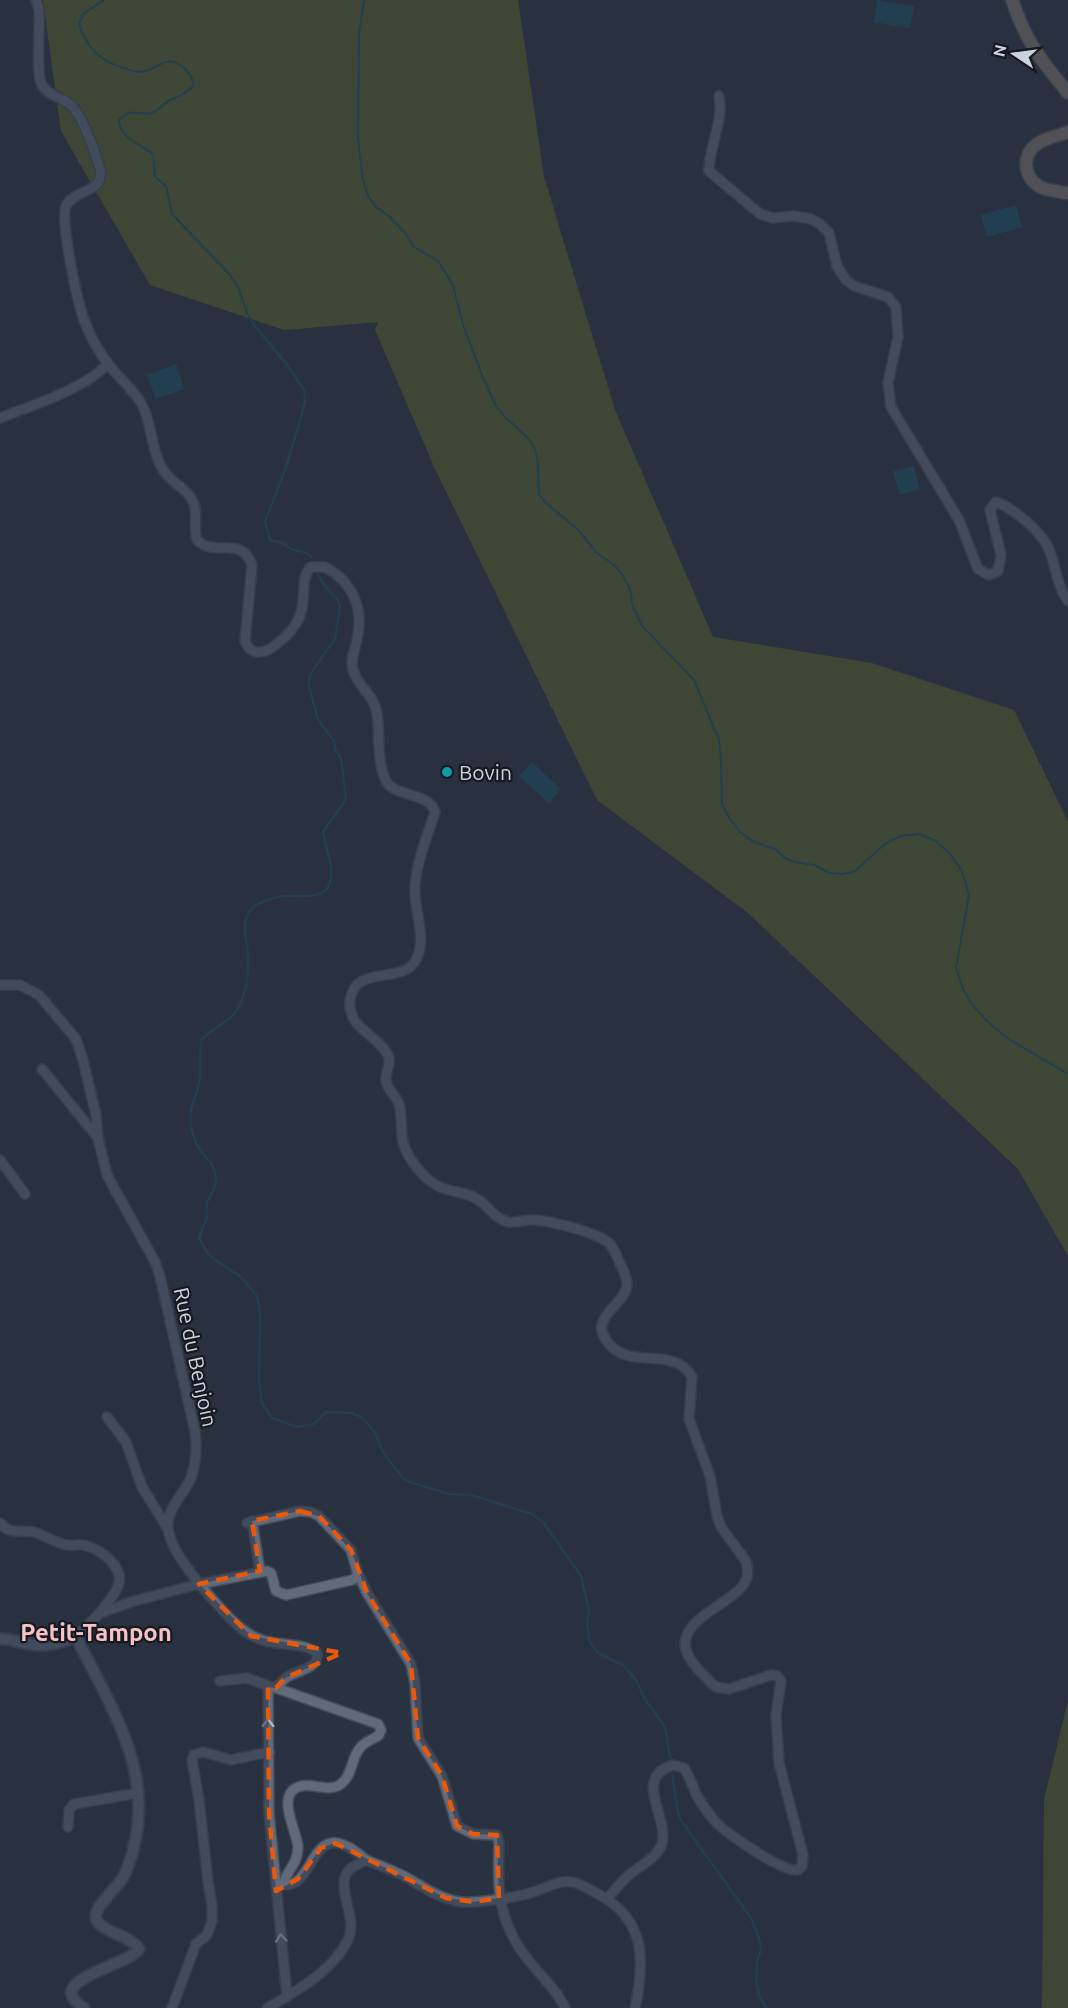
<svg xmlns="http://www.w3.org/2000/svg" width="1068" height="2008" font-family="Ubuntu,sans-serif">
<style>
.forest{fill:#586227}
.water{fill:#195166}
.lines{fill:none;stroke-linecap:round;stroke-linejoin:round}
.stream{stroke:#195166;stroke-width:2}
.minor-casing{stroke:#464d5a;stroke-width:12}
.tertiary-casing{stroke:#464d5a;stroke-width:14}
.secondary-casing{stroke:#464d5a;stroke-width:15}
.minor{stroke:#606a7b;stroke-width:9}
.tertiary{stroke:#606a7b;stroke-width:10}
.secondary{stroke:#81796e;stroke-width:12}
.oneway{stroke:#b2b8c4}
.marked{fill:none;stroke:#e8590c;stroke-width:4.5;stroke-dasharray:12 8;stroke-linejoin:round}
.culture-dot{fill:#0f9aa8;stroke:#161920;stroke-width:2}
.labels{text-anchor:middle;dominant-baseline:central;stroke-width:4.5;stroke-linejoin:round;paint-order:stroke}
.poi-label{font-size:21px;fill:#cdd2dc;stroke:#161920;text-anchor:start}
.street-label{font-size:21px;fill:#cdd2dc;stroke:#161920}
.quarter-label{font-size:24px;font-weight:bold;fill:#f6c2c6;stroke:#161920}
</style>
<rect width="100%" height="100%" fill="#293241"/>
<g class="forest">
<path d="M 43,0 L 518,0 L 544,177 L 615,410 L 713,637 L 872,663 L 1014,710 L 1068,822 L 1068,1256 L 1018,1169 L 748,913 L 597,800 L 435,469 L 375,330 L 378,322 L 284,330 L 150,285 L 61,131 Z"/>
<path d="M 1068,1701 L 1068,2008 L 1042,2008 L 1044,1799 Z"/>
</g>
<g class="water">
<path d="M 877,0 L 914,6 L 910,28 L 874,22 Z"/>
<path d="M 1016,205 L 1022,227 L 987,237 L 981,215 Z"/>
<path d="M 176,364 L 184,389 L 156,399 L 147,375 Z"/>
<path d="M 914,466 L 920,489 L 900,495 L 893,471 Z"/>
<path d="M 532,762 L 561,789 L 549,803 L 519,776 Z"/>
</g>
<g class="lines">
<g class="stream">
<path d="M 104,0 L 83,14 L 79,24 C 86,47 101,62 124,68 C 129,69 133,72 138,72 C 157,73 165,50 185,69 C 190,74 193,79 194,85 C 187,93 179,96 170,100 C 164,103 160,109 154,112 C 140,118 133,105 119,120 C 120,139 141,144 153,154 L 155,177 L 166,186 L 172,214 L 230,275 L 238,287 L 247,313 L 254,325 L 288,366 L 304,390 L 305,401 L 300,421 L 285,470 L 265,522 L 270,540 C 273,541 277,541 280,542 C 285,543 289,549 294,550 C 302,553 306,550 312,558"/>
<path d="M 364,0 L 359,34 L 358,138 L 363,180 L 368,196 L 376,207 L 390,217 L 406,234 L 414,247 L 438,261 L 453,285 L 463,325 L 482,375 L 495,404 L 504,416 L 528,438 L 535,449 L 538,465 L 539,494 L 545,502 L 578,530 L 598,554 L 613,564 L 622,574 L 630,589 L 633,607 L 643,627 L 694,680 L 719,740 L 721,759 L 722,804 L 730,819 L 740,832 L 752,841 L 775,849 L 785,858 L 795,862 L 814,865 L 830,873 L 842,874 L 854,872 L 886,843 L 901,836 L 920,834 L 936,841 L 950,854 L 962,871 L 969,895 L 956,968 L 963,989 L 973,1006 L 988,1022 L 1007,1038 L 1068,1074"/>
<path d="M 316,571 L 324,585 L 338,600 L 340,607 L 335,639 L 313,670 L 309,679 L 309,687 L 318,719 L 334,741 L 335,749 L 341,759 L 346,799 L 323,832 C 325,846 333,862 331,877 C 329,899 308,896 292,896 C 280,895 257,901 250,911 C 240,924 248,942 248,956 C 249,973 246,995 237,1010 C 229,1022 212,1029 202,1039 C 199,1052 201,1063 200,1076 C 198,1101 184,1108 194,1138 C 198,1152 215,1162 216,1177 C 217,1187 210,1195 207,1203 C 206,1208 207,1212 207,1217 C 205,1224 201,1231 199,1238 L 207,1252 L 215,1260 L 241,1277 L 257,1296 L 260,1313 L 259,1381 L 262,1403 L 272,1418 L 297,1427 L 314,1424 L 326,1412 L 352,1413 L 363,1418 L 375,1433 L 382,1450 L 393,1466 L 404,1479 L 410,1482 L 449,1494 L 471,1495 L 532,1514 L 543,1522 L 581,1576 L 589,1610 L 587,1624 L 590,1642 L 598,1653 L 623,1665 L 636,1680 L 645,1699 L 665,1727 L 670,1757"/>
<path d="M 672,1773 L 678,1813 L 682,1822 L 751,1918 C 754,1927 761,1939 761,1949 C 761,1952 759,1955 758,1958 C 755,1977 755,1991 766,2008"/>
</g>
<defs>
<g id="minor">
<path d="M 36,0 L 39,10 C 40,27 36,70 41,83 C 48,97 63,97 73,107 C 83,118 94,150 99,165 C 108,194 74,188 66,206 C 61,217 72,272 75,286 C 81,316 90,341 109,365 C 119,378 132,388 141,403 C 153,423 150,451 164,471 C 172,484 189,489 194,504 C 198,515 193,528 197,540 C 214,558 241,534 252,565 L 245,641 C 248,648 251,652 259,652 C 266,652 274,647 279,642 C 289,634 298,624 301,612 C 306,598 300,577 311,567 L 325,567 C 353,582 364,609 357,639 C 355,650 350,660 353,670 C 358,687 375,696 377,714 C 380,731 376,771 389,785 C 401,797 429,793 435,812 C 427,836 417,861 415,886 C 413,910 427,934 417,958 C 404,987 355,962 350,1001 C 347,1028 378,1035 388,1055 C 392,1063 385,1072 386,1081 C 388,1091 396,1095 399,1104 C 402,1115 401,1125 402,1136 C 403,1153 422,1178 438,1186 C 451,1193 467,1191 480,1201 C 490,1208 496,1220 509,1222 C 518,1223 527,1219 536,1220 C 554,1222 596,1232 609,1243 C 614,1248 617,1257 620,1263 C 623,1270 627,1277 627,1284 C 626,1307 583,1317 611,1346 C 633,1369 675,1346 692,1377 L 689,1419 L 710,1476 L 717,1516 L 721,1527 L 746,1561 C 748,1569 749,1576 744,1584 C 727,1609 658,1625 697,1668 C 703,1674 709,1682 716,1687 L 729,1689 L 771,1675 L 777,1676 L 781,1681 L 776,1715 L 779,1763 L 803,1855 L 802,1866 L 798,1870 C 783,1873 726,1833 715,1821 C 708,1813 701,1803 696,1794 C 692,1785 690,1776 684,1768 L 673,1765 C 632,1778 669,1817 662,1843 C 658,1858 640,1865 629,1875 C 621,1882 614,1891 607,1899"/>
<path d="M 719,96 C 724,122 709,146 709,171 L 760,214 L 773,218 L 793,216 L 811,219 L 820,224 L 829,233 L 837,266 L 846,280 L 854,286 L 888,297 L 896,307 L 898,337 L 888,383 L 891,407 L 959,520 L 978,569 L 989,575 L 998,571 L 1001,555 L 990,510 L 996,502 C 1014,508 1044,534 1050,552 C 1057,571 1056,583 1068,601"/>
<path d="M 0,418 C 33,405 84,389 108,364"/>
<path d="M 0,985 L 20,985 L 39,995 L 76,1039 L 83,1060 L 96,1115 L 98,1138 L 107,1175 L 155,1262 L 160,1276 L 195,1432 C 197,1447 196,1463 191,1478 C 184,1494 166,1509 168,1528 C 170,1548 188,1568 199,1584 L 267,1571 L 271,1573 L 276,1591 L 286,1595 L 352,1580 L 359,1576"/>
<path d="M 42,1069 L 98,1138"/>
<path d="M 0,1160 L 25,1194"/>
<path d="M 107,1417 L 126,1442 L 142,1487 L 168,1529"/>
<path d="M 252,1521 L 260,1571"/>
<path d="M 0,1523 C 11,1536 20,1529 34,1532 C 45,1535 57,1545 69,1545 C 76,1546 80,1543 87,1546 C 103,1551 125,1568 118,1586 C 115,1595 106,1604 100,1613"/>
<path d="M 247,1523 L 300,1511 L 311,1512 L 319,1516 L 351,1550 L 357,1571 L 367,1593 L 411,1664 L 415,1684 L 418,1738 L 442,1776 L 457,1826 L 473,1834 L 497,1835 L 499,1843 C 497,1889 498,1923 529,1961 C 541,1976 557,1990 565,2008"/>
<path d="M 76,1637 L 100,1613 L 134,1601 L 199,1584 C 217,1603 237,1632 262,1640 C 279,1646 303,1642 317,1653 C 319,1669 298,1670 287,1677 C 283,1680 280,1684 276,1688 L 378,1724 L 381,1730 L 379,1735 C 373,1740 365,1741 360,1748 C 351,1758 353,1775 341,1784 C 329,1793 314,1783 301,1786 C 274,1793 297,1831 298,1847 C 298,1866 284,1872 284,1885 C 318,1887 309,1809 366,1860 C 361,1863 355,1865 350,1869 C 333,1885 359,1917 348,1940 C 331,1973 298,1989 268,2008"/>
<path d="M 220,1681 L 247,1678 L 274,1688"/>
<path d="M 268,1687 L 269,1813 L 287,1996"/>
<path d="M 68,1827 L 69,1810 L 74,1804 L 138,1793"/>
<path d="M 366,1860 C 379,1865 392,1870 404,1876 C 422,1886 441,1900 462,1902 C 478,1903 514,1898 530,1893 C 543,1890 559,1879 573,1882 C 581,1884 591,1890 598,1894 C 646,1919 645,1961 635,2008"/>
<path d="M 172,2008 L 196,1944 L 207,1935 L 212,1921 L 212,1905 L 208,1882 L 199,1800 L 192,1760 L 194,1755 L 203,1752 L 231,1760 L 269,1752"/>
</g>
<path id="tertiary" d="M 0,1639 C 10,1638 19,1643 29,1644 C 45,1648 61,1642 76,1637 C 115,1715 163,1784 125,1874 C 120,1886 93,1907 96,1918 C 99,1932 131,1935 139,1949 C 129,1966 39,1980 84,2008"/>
<g id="secondary">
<path d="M 1012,0 C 1026,42 1040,59 1068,93"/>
<path d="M 1068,132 C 1058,136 1046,137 1037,144 C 1020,156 1024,182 1045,189 C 1052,191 1060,192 1068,193"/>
</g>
</defs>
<use href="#minor" class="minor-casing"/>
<use href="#tertiary" class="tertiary-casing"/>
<use href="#secondary" class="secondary-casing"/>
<use href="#minor" class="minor"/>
<use href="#tertiary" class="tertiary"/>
<use href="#secondary" class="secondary"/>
</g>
<defs><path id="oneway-chevron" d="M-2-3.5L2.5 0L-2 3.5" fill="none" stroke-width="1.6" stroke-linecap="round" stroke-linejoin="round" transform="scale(1.5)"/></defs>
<g class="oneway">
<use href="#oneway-chevron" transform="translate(268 1723) rotate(-91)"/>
<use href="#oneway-chevron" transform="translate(281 1938) rotate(-96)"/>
</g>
<path d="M0 0H1068V2008H0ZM 300,1511 L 319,1516 L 351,1550 L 367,1593 L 411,1664 L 418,1738 L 442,1776 L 457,1826 L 473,1834 L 497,1835 L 499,1898 L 474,1902 L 446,1898 L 335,1843 L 321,1848 L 298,1879 L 276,1891 L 269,1813 L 268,1687 L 276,1688 L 285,1678 L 342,1653 L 251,1636 L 199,1584 L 260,1571 L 252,1521 Z" fill="#293241" fill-opacity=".55" fill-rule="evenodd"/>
<path class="marked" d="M 300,1511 L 319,1516 L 351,1550 L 367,1593 L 411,1664 L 418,1738 L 442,1776 L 457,1826 L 473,1834 L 497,1835 L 499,1898 L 474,1902 L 446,1898 L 335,1843 L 321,1848 L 298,1879 L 276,1891 L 269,1813 L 268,1687 L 276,1688 L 285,1678 L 342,1653 L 251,1636 L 199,1584 L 260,1571 L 252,1521 Z"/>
<circle class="culture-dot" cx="447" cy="772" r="6"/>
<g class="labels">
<g class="poi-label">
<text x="459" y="772">Bovin</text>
</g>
<g class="street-label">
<text transform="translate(196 1357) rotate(78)">Rue du Benjoin</text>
</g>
<g class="quarter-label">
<text x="96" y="1632">Petit-Tampon</text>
</g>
</g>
<g transform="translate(1014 54) rotate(283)" stroke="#161920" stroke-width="4.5" paint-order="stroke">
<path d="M0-4.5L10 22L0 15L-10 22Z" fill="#cdd2dc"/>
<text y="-9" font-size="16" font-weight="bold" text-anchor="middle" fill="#cdd2dc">N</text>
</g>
</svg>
